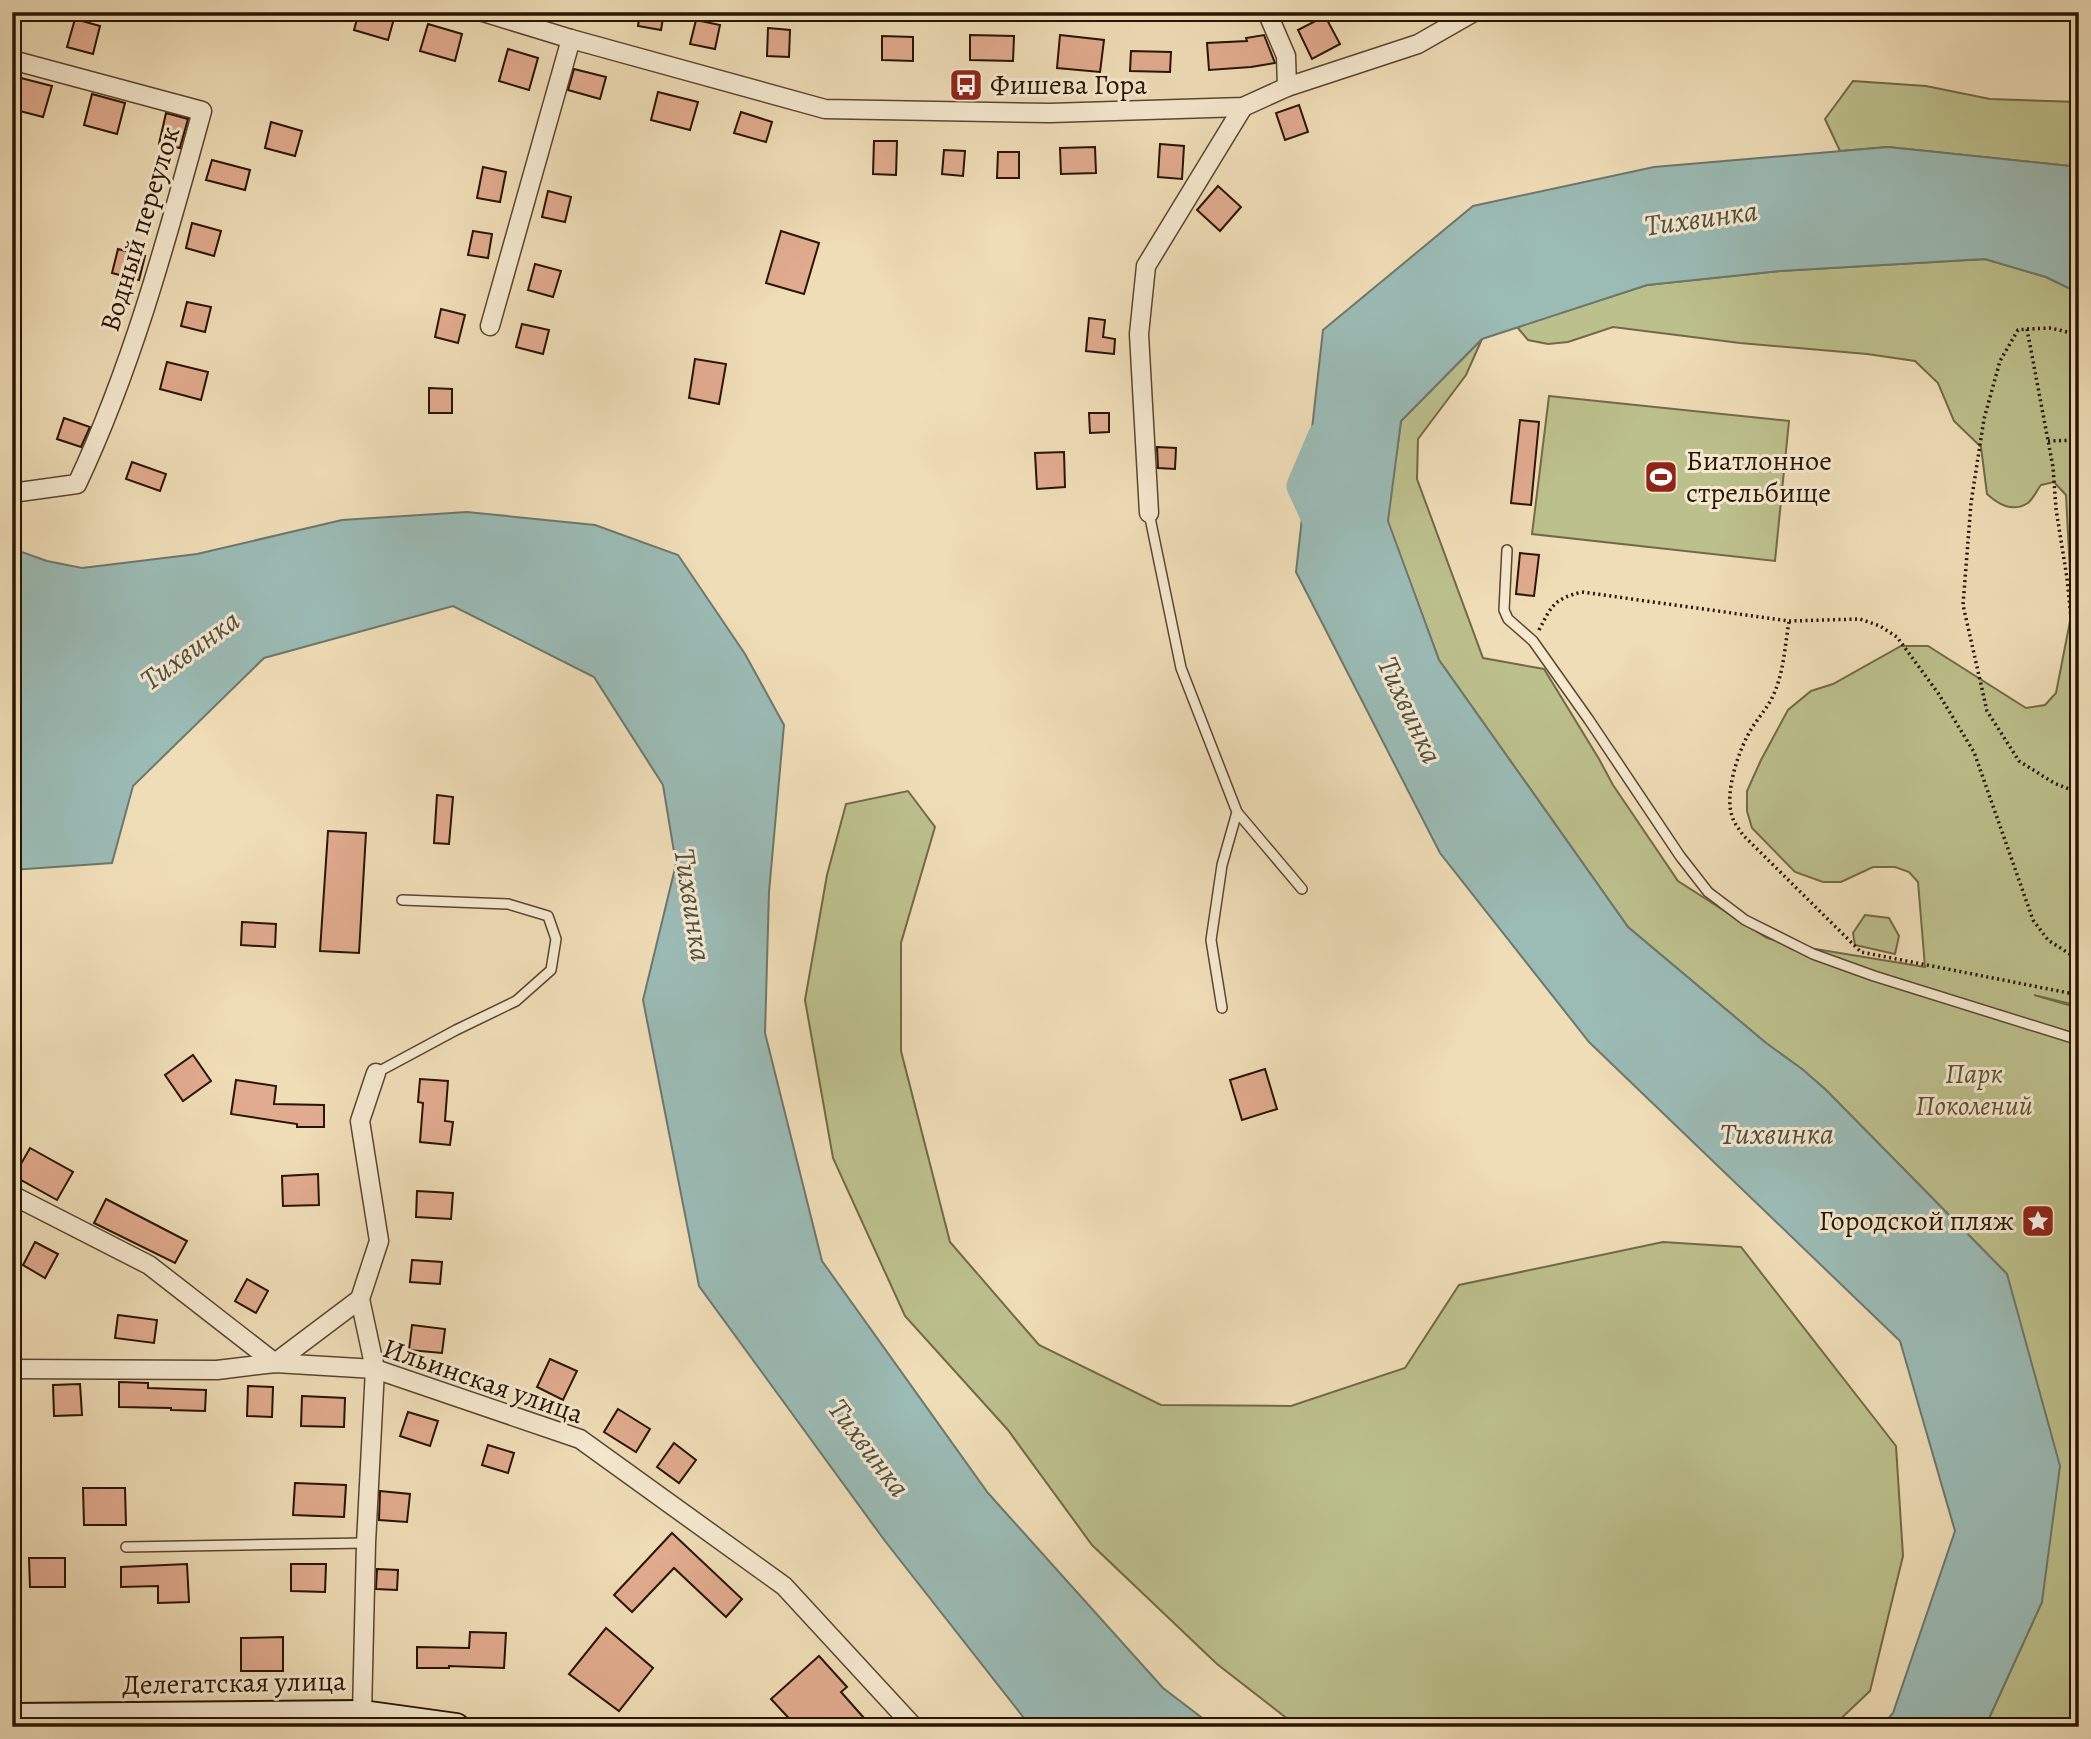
<svg xmlns="http://www.w3.org/2000/svg" width="2091" height="1739" font-family="Alegreya,serif">
<style>
.green{fill:#bcc08c;stroke:#726a46;stroke-width:2}
.water{fill:#9bbbb5;stroke:#6d786d;stroke-width:2}
.lines{fill:none;stroke-linecap:round;stroke-linejoin:round}
.river{stroke:#9bbbb5;stroke-width:33}
.building{fill:#e1ab8f;stroke:#281401;stroke-width:2}
.lane-casing{stroke:#5a462e;stroke-width:12}
.street-casing{stroke:#5a462e;stroke-width:21}
.secondary-casing{stroke:#281401;stroke-width:30}
.path{stroke:#281401;stroke-width:3.5;stroke-dasharray:2 3.5;stroke-linecap:butt}
.lane{stroke:#f5e9d0;stroke-width:9}
.street{stroke:#f5e9d0;stroke-width:18}
.secondary{stroke:#f5e9d0;stroke-width:26}
.labels{text-anchor:middle;dominant-baseline:central;stroke-width:6;stroke-linejoin:round;paint-order:stroke}
.poi-label{font-size:28px;fill:#281401;stroke:#f5e9d0;text-anchor:start}
.street-label{font-size:28px;fill:#281401;stroke:#f5e9d0}
.park-label{font-size:28px;font-style:italic;fill:#5c5032;stroke:#f5e9d0}
.water-label{font-size:30px;font-style:italic;fill:#504e40;stroke:#f5e9d0}
</style>
<rect width="100%" height="100%" fill="#efddb7"/>
<filter id="stains"><feTurbulence type="fractalNoise" baseFrequency=".00286" numOctaves="4"/><feColorMatrix values="0 0 0 0 .2 0 0 0 0 .09 0 0 0 0 .02 0 0 0 .5 -.17"/></filter>
<radialGradient id="worn" r=".72"><stop offset=".6" stop-color="#630" stop-opacity="0"/><stop offset="1" stop-color="#630" stop-opacity=".3"/></radialGradient>
<g class="green">
<path d="M 1853,81 L 1926,86 L 1990,99 L 2079,102 L 2079,167 L 1888,147 L 1840,151 L 1825,119 Z"/>
<path d="M 1985,259 L 2046,277 L 2079,293 L 2079,1006 L 2034,995 L 2079,1008 L 2079,1727 L 1985,1727 L 2042,1602 L 2007,1274 L 1826,1090 L 1802,1069 L 1766,1043 L 1628,927 L 1439,660 L 1387,521 L 1401,421 L 1482,339 L 1466,375 L 1418,439 L 1417,479 L 1483,658 L 1544,669 L 1599,759 L 1613,785 L 1678,881 L 1767,938 L 1797,946 L 1925,967 L 1918,882 L 1909,872 L 1895,867 L 1873,867 L 1841,882 L 1823,882 L 1795,872 L 1752,828 L 1747,811 L 1747,791 L 1761,760 L 1788,710 L 1811,691 L 1833,684 L 1901,646 L 1928,646 L 2026,708 L 2045,705 L 2056,693 L 2072,611 L 2066,495 L 2054,482 L 2041,485 C 2037,490 2033,499 2028,503 C 2012,513 1998,504 1987,494 L 1981,447 L 1954,421 L 1938,383 L 1915,361 L 1867,354 L 1740,343 L 1613,327 L 1568,342 L 1548,344 L 1528,340 L 1517,327 L 1647,285 L 1780,271 Z"/>
<path d="M 1549,396 L 1789,421 L 1775,561 L 1532,534 Z"/>
<path d="M 908,791 L 935,827 L 901,943 L 901,1051 L 950,1242 L 1039,1345 L 1161,1405 L 1291,1406 L 1405,1368 L 1459,1285 L 1663,1242 L 1741,1247 L 1896,1446 L 1903,1556 L 1870,1691 L 1832,1727 L 1298,1727 L 1217,1664 L 1092,1545 L 1008,1430 L 905,1316 L 833,1158 L 805,1000 L 827,875 L 846,804 Z"/>
<path d="M 1865,915 L 1889,918 L 1899,936 L 1895,954 L 1855,945 L 1853,933 Z"/>
</g>
<g class="water">
<path d="M 1888,147 L 2079,167 L 2079,293 L 2046,277 L 1985,259 L 1780,271 L 1647,285 L 1482,339 L 1401,421 L 1388,521 L 1439,660 L 1628,927 L 1766,1043 L 1802,1069 L 1826,1090 L 2007,1274 L 2060,1466 L 2042,1602 L 1985,1727 L 1881,1727 L 1893,1713 L 1955,1531 L 1900,1341 L 1589,1042 L 1440,853 L 1296,572 L 1323,330 L 1473,206 L 1654,167 Z"/>
<path d="M 467,512 L 595,525 L 678,555 L 745,654 L 784,725 L 769,892 L 765,1033 L 822,1261 L 988,1493 L 1163,1688 L 1214,1727 L 1031,1727 L 885,1541 L 699,1286 L 643,1000 L 676,864 L 663,785 L 594,677 L 453,606 L 264,658 L 133,786 L 112,863 L 12,870 L 12,552 L 19,551 L 47,561 L 82,568 L 197,554 L 342,520 Z"/>
</g>
<g class="lines">
<path class="river" d="M 1323,529 L 1303,486 L 1324,437"/>
</g>
<g class="building">
<path d="M 359,12 L 386,12 L 395,15 L 388,40 L 354,30 Z"/>
<path d="M 640,12 L 664,12 L 661,30 L 638,26 Z"/>
<path d="M 1325,16 L 1340,44 L 1312,59 L 1298,30 Z"/>
<path d="M 75,19 L 100,26 L 93,54 L 67,47 Z"/>
<path d="M 696,20 L 720,25 L 715,49 L 690,44 Z"/>
<path d="M 428,24 L 462,34 L 455,61 L 420,51 Z"/>
<path d="M 768,28 L 790,30 L 789,57 L 767,56 Z"/>
<path d="M 970,35 L 1014,36 L 1013,61 L 970,60 Z"/>
<path d="M 1060,35 L 1104,40 L 1100,72 L 1057,68 Z"/>
<path d="M 1264,35 L 1275,63 L 1251,67 L 1209,70 L 1207,43 L 1247,41 L 1246,38 Z"/>
<path d="M 882,36 L 913,37 L 913,61 L 882,60 Z"/>
<path d="M 508,49 L 538,58 L 529,90 L 499,81 Z"/>
<path d="M 1131,51 L 1171,52 L 1170,72 L 1130,71 Z"/>
<path d="M 574,69 L 606,77 L 600,99 L 568,90 Z"/>
<path d="M 17,77 L 52,86 L 43,117 L 12,109 L 12,96 Z"/>
<path d="M 658,92 L 698,102 L 690,130 L 651,120 Z"/>
<path d="M 92,94 L 125,103 L 117,134 L 84,125 Z"/>
<path d="M 1299,105 L 1308,132 L 1285,140 L 1276,113 Z"/>
<path d="M 741,112 L 772,122 L 766,142 L 734,133 Z"/>
<path d="M 166,113 L 188,119 L 180,148 L 159,144 Z"/>
<path d="M 271,122 L 302,131 L 295,156 L 265,148 Z"/>
<path d="M 874,141 L 897,141 L 896,175 L 873,174 Z"/>
<path d="M 1160,144 L 1184,146 L 1182,179 L 1158,177 Z"/>
<path d="M 1095,147 L 1096,173 L 1061,174 L 1060,148 Z"/>
<path d="M 944,150 L 965,151 L 963,176 L 942,174 Z"/>
<path d="M 998,152 L 1019,152 L 1019,178 L 997,178 Z"/>
<path d="M 212,160 L 250,170 L 245,190 L 206,180 Z"/>
<path d="M 483,167 L 506,172 L 500,202 L 477,198 Z"/>
<path d="M 1218,186 L 1241,207 L 1220,231 L 1197,210 Z"/>
<path d="M 548,191 L 571,197 L 565,222 L 542,217 Z"/>
<path d="M 192,223 L 221,231 L 214,256 L 186,248 Z"/>
<path d="M 473,231 L 492,234 L 488,258 L 468,255 Z"/>
<path d="M 781,231 L 819,243 L 804,294 L 766,283 Z"/>
<path d="M 118,249 L 145,256 L 139,280 L 112,273 Z"/>
<path d="M 535,264 L 561,271 L 553,297 L 528,290 Z"/>
<path d="M 187,302 L 211,307 L 205,332 L 181,326 Z"/>
<path d="M 441,309 L 465,315 L 458,343 L 435,337 Z"/>
<path d="M 1089,318 L 1105,320 L 1103,337 L 1115,339 L 1114,354 L 1086,351 Z"/>
<path d="M 522,324 L 549,330 L 543,354 L 516,347 Z"/>
<path d="M 695,359 L 726,364 L 719,404 L 689,398 Z"/>
<path d="M 167,362 L 208,372 L 201,400 L 160,389 Z"/>
<path d="M 429,388 L 452,389 L 452,413 L 429,413 Z"/>
<path d="M 1089,413 L 1109,413 L 1109,432 L 1090,433 Z"/>
<path d="M 64,418 L 90,427 L 81,447 L 57,439 Z"/>
<path d="M 1520,420 L 1539,422 L 1531,505 L 1511,503 Z"/>
<path d="M 1157,447 L 1176,448 L 1175,469 L 1158,468 Z"/>
<path d="M 1064,452 L 1065,487 L 1037,489 L 1035,453 Z"/>
<path d="M 132,462 L 166,474 L 160,491 L 126,479 Z"/>
<path d="M 1520,553 L 1539,555 L 1534,596 L 1516,594 Z"/>
<path d="M 437,795 L 453,797 L 449,844 L 434,843 Z"/>
<path d="M 328,831 L 366,833 L 359,953 L 320,951 Z"/>
<path d="M 242,922 L 276,924 L 275,947 L 241,945 Z"/>
<path d="M 193,1055 L 211,1081 L 183,1101 L 165,1075 Z"/>
<path d="M 1265,1069 L 1277,1109 L 1242,1120 L 1230,1080 Z"/>
<path d="M 420,1079 L 448,1081 L 445,1121 L 453,1122 L 450,1145 L 420,1142 L 423,1103 L 418,1102 Z"/>
<path d="M 236,1080 L 276,1086 L 274,1104 L 324,1105 L 324,1127 L 297,1127 L 297,1124 L 231,1114 Z"/>
<path d="M 30,1148 L 73,1172 L 57,1200 L 14,1176 Z"/>
<path d="M 318,1174 L 319,1205 L 283,1206 L 282,1176 Z"/>
<path d="M 417,1191 L 453,1193 L 451,1219 L 416,1217 Z"/>
<path d="M 106,1199 L 187,1241 L 175,1263 L 94,1223 Z"/>
<path d="M 35,1242 L 58,1254 L 45,1278 L 23,1265 Z"/>
<path d="M 412,1260 L 442,1262 L 440,1284 L 410,1282 Z"/>
<path d="M 247,1279 L 268,1291 L 256,1313 L 235,1301 Z"/>
<path d="M 118,1315 L 157,1320 L 154,1343 L 115,1338 Z"/>
<path d="M 412,1325 L 445,1329 L 442,1353 L 409,1350 Z"/>
<path d="M 550,1359 L 577,1371 L 563,1400 L 537,1387 Z"/>
<path d="M 119,1382 L 148,1383 L 148,1388 L 206,1390 L 205,1411 L 171,1410 L 171,1408 L 119,1407 Z"/>
<path d="M 80,1384 L 82,1415 L 54,1416 L 53,1385 Z"/>
<path d="M 248,1386 L 273,1387 L 272,1417 L 247,1416 Z"/>
<path d="M 302,1396 L 345,1398 L 344,1427 L 301,1426 Z"/>
<path d="M 618,1409 L 650,1429 L 636,1452 L 604,1432 Z"/>
<path d="M 408,1412 L 438,1421 L 430,1446 L 400,1436 Z"/>
<path d="M 674,1443 L 696,1460 L 679,1483 L 657,1467 Z"/>
<path d="M 488,1445 L 514,1453 L 508,1473 L 482,1465 Z"/>
<path d="M 295,1483 L 346,1485 L 344,1517 L 293,1515 Z"/>
<path d="M 83,1488 L 125,1488 L 126,1525 L 84,1525 Z"/>
<path d="M 380,1491 L 410,1494 L 407,1522 L 379,1520 Z"/>
<path d="M 672,1533 L 742,1599 L 726,1617 L 674,1568 L 632,1612 L 614,1595 Z"/>
<path d="M 29,1558 L 65,1558 L 65,1587 L 30,1587 Z"/>
<path d="M 187,1564 L 189,1602 L 158,1603 L 158,1586 L 121,1587 L 121,1567 Z"/>
<path d="M 291,1564 L 326,1564 L 325,1592 L 291,1591 Z"/>
<path d="M 377,1569 L 398,1570 L 397,1590 L 376,1589 Z"/>
<path d="M 606,1628 L 653,1668 L 619,1711 L 569,1674 Z"/>
<path d="M 470,1632 L 506,1633 L 504,1668 L 449,1666 L 449,1668 L 417,1668 L 417,1647 L 469,1648 Z"/>
<path d="M 283,1637 L 283,1671 L 241,1671 L 241,1638 Z"/>
<path d="M 819,1656 L 847,1687 L 841,1692 L 872,1727 L 797,1727 L 771,1699 Z"/>
</g>
<g class="lines">
<defs>
<g id="lane">
<path d="M 1149,513 L 1181,668 L 1237,812 L 1222,865 L 1211,940 L 1222,1008"/>
<path d="M 1507,550 L 1504,610 L 1508,619 L 1533,641 L 1589,720 L 1680,856 L 1708,892 L 1745,920 L 1813,954 L 1874,976 L 2079,1040"/>
<path d="M 1237,812 L 1302,889"/>
<path d="M 376,1073 L 456,1030 L 516,1001 L 551,970 L 556,939 L 548,916 L 508,904 L 402,900"/>
<path d="M 126,1547 L 366,1543"/>
</g>
<g id="street">
<path d="M 483,12 L 571,39 L 825,109 L 1050,113 L 1243,107 L 1287,87 L 1418,44 L 1474,12"/>
<path d="M 1267,12 L 1286,56 L 1287,87"/>
<path d="M 12,60 L 202,111 C 167,238 133,365 77,484 L 12,493"/>
<path d="M 490,326 L 571,39"/>
<path d="M 1149,513 L 1139,334 L 1146,266 L 1243,107"/>
<path d="M 12,1195 L 149,1265 L 275,1363 L 360,1299"/>
<path d="M 12,1369 L 217,1370 L 275,1363 L 375,1369 L 580,1439 L 784,1586 L 914,1727"/>
<path d="M 362,1714 L 366,1543 L 375,1369 L 360,1299 L 379,1241 L 360,1121 L 376,1073"/>
</g>
<path id="secondary" d="M 12,1717 L 362,1714 L 456,1727"/>
</defs>
<use href="#lane" class="lane-casing"/>
<use href="#street" class="street-casing"/>
<use href="#secondary" class="secondary-casing"/>
<g class="path">
<path d="M 2027,329 L 2051,328 L 2079,335"/>
<path d="M 2048,441 L 2079,440"/>
<path d="M 1789,622 C 1785,644 1784,670 1775,691 C 1770,705 1760,715 1752,728 C 1739,748 1724,793 1732,816 C 1734,823 1739,829 1743,835 L 1861,952 L 2079,995"/>
<path d="M 1539,630 C 1552,605 1554,599 1582,592 L 1789,621 L 1860,619 L 1880,626 L 1897,637 L 1938,693 L 1974,752 L 2033,920 L 2048,940 L 2079,960"/>
<path d="M 2079,673 L 2076,667 L 2067,578 L 2056,509 L 2053,467 L 2027,329 L 2018,330 L 2000,361 L 1984,419 L 1971,503 L 1963,605 L 1987,711 L 2019,761 L 2054,783 L 2079,793"/>
</g>
<use href="#lane" class="lane"/>
<use href="#street" class="street"/>
<use href="#secondary" class="secondary"/>
</g>
<defs>
<symbol id="bus-square" viewBox="-11 -11 22 22"><rect x="-9" y="-9" width="18" height="18" rx="4" fill="#8f2418" stroke="#f5e9d0"/><path d="M-5-6H5V4H4V6H2V4H-2V6H-4V4H-5ZM-3.5-4V0h7V-4ZM-3.5 1.2v1.5H-2V1.2ZM2 1.2v1.5H3.5V1.2Z" fill="#fff"/></symbol>
<symbol id="stadium-square" viewBox="-11 -11 22 22"><rect x="-9" y="-9" width="18" height="18" rx="4" fill="#8f2418" stroke="#f5e9d0"/><path d="M0-5a6.5 5 0 1 0 0 10a6.5 5 0 1 0 0-10ZM-3.5-1.8h7v3.6h-7Z" fill="#fff"/></symbol>
<symbol id="sight-square" viewBox="-11 -11 22 22"><rect x="-9" y="-9" width="18" height="18" rx="4" fill="#8f2418" stroke="#f5e9d0"/><path d="M0-6L1.8-2.2L6-1.7L2.9 1.2L3.7 5.4L0 3.3L-3.7 5.4L-2.9 1.2L-6-1.7L-1.8-2.2Z" fill="#fff"/></symbol>
</defs>
<g fill-rule="evenodd">
<use href="#bus-square" x="947" y="66" width="38" height="38"/>
<use href="#stadium-square" x="1642" y="458" width="38" height="38"/>
<use href="#sight-square" x="2019" y="1202" width="38" height="38"/>
</g>
<g class="labels">
<g class="poi-label">
<text x="990" y="85">Фишева Гора</text>
<text x="1686" y="461">Биатлонное<tspan x="1686" dy="32">стрельбище</tspan></text>
<text x="2014" y="1221" text-anchor="end">Городской пляж</text>
</g>
<g class="street-label">
<text transform="translate(140 229) rotate(-73)">Водный переулок</text>
<text transform="translate(483 1381) rotate(19)">Ильинская улица</text>
<text transform="translate(234 1683) rotate(-1)">Делегатская улица</text>
</g>
<g class="park-label">
<text x="1974" y="1074">Парк<tspan x="1974" dy="32">Поколений</tspan></text>
</g>
<g class="water-label">
<text transform="translate(1701 218) rotate(-8)">Тихвинка</text>
<text transform="translate(190 650) rotate(-36)">Тихвинка</text>
<text transform="translate(1410 710) rotate(65)">Тихвинка</text>
<text transform="translate(693 905) rotate(81)">Тихвинка</text>
<text x="1777" y="1134">Тихвинка</text>
<text transform="translate(869 1448) rotate(53)">Тихвинка</text>
</g>
</g>
<rect width="2091" height="1739" fill="none" stroke="#efddb7" stroke-width="42"/>
<rect x="14" y="14" width="2063" height="1711" fill="none" stroke="#281401" stroke-width="3.5"/>
<rect x="21" y="21" width="2049" height="1697" fill="none" stroke="#281401" stroke-width="2"/>
<rect width="100%" height="100%" filter="url(#stains)"/>
<rect width="100%" height="100%" fill="url(#worn)"/>
</svg>
